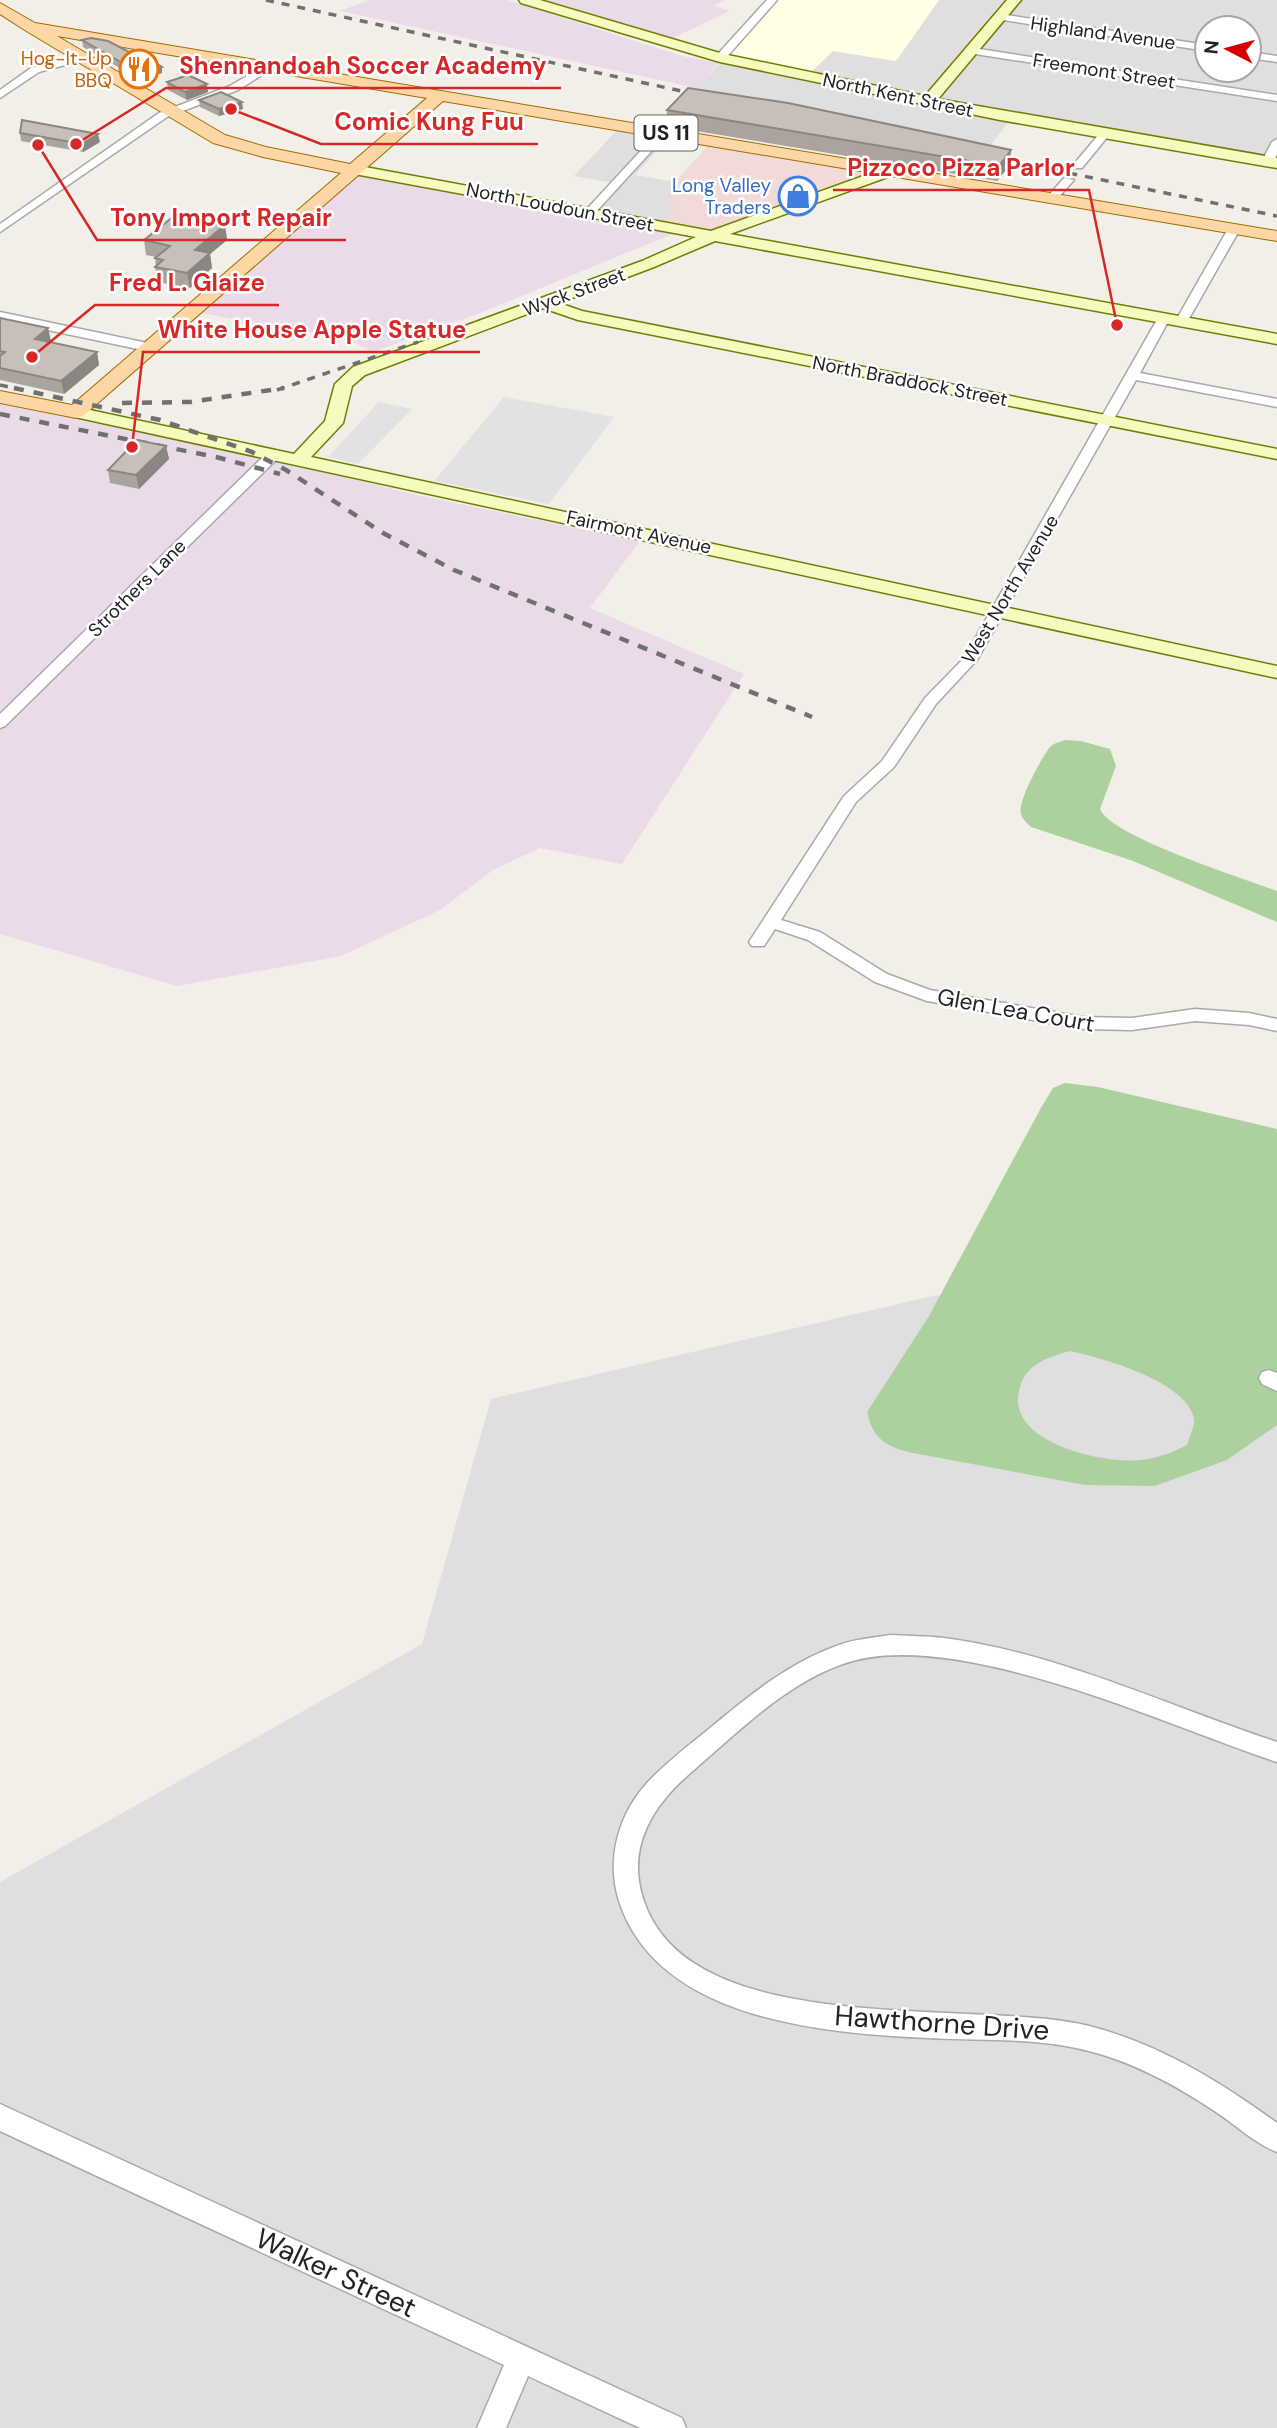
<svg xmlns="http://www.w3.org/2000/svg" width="1277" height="2428" font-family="'DM Sans',sans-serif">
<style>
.residential{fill:#e0dfdf;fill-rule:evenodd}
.commercial{fill:#f2dad9}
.industrial{fill:#ebdbe8}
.education{fill:#ffffe5}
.forest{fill:#add19e;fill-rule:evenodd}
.parking{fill:#e2e2e2}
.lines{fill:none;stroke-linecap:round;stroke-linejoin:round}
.street-casing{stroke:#a9a9a9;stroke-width:3}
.secondary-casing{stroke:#707d05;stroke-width:3}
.primary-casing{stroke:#a06b00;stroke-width:2}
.street{fill:#fff;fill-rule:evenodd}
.secondary{fill:#f7fabf;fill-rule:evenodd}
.primary{fill:#fcd6a4;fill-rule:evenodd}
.rail-far1{stroke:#707070;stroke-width:3.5;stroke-dasharray:8 8;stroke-linecap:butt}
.rail{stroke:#707070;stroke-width:4.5;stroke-dasharray:10 10;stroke-linecap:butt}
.wall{fill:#aba49e}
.shaded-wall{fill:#8b8681}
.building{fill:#c7bfb8;stroke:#8b8681;stroke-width:2}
.labels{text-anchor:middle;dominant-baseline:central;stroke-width:5;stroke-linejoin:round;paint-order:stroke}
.far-street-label{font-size:19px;fill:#222;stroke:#fff}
.far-food-label{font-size:19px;fill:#c56008;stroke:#fff;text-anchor:end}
.far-shop-label{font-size:19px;fill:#366cbe;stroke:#fff;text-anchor:end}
.shield{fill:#fff;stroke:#646464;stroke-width:2}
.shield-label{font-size:21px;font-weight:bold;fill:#222}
.street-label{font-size:23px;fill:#222;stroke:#fff}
.near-street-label{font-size:28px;fill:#222;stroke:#fff}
.leader{fill:none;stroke:#d62828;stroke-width:2.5}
.callout-dot{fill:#d62828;stroke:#fff;stroke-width:2.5}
.callout-label{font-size:24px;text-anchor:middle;font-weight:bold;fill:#d62828;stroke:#fff;stroke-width:5;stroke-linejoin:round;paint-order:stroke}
</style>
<rect width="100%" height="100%" fill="#f2efe9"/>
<g class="residential">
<path d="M 939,0 L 1277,0 L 1277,166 L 1009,121 L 987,150 L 696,88 L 725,58 L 833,51 L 895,61 ZM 1207,28 L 1249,28 L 1249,70 L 1207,70 Z"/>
<path d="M 620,127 L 671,135 L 635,175 L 681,183 L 666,203 L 677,205 L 662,224 L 594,211 L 619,184 L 574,176 Z"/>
<path d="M 937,1295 L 1277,1378 L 1277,2428 L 0,2428 L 0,1882 L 422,1644 L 491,1399 Z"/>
</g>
<path class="commercial" d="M 711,142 L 871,170 L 872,175 L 713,232 L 662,224 L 676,205 L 665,203 L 681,184 L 675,182 Z"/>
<g class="industrial">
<path d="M 369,0 L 507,0 L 682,56 L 719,63 L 696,88 L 340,11 Z"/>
<path d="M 541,0 L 724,0 L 714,6 L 730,11 L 673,38 Z"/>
<path d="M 354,174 L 413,184 L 675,233 L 480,313 L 373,352 L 347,339 L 194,312 Z"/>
<path d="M 0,404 L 279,461 L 421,496 L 640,541 L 590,608 L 744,674 L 622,864 L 540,848 L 493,870 L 440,910 L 341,956 L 177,986 L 0,934 Z"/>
</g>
<path class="education" d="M 776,0 L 939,0 L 896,61 L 833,51 L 809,74 L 725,58 Z"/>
<g class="forest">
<path d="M 1065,740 L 1081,741 L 1110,749 L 1116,766 L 1100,809 C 1110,836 1245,879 1277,891 L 1277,922 L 1133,861 L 1031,827 C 1027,823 1022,819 1021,814 C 1017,802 1042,757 1050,747 C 1054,743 1060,742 1065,740 Z"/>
<path d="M 1065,1083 L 1098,1087 L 1277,1129 L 1277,1425 L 1227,1460 L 1155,1486 L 1085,1485 L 913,1453 C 887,1447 873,1440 867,1412 L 929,1316 L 1042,1106 L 1053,1088 ZM 1070,1351 C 1103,1358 1188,1382 1194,1419 C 1195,1427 1189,1437 1187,1445 C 1171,1453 1158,1458 1141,1460 C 1104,1464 1007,1443 1019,1391 C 1025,1364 1046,1358 1070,1351 Z"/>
</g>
<g class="parking">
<path d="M 504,397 L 614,417 L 549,504 L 434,481 Z"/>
<path d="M 379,402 L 412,409 L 358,464 L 328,457 Z"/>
</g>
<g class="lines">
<defs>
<g id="street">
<path d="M 767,0 L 777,0 L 724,60 L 716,60 L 716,56 Z"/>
<path d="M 1000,14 L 1207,45 L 1207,51 L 996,19 L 995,17 Z"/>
<path d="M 973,48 L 1277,95 L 1277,101 L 969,53 L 968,51 Z"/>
<path d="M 1249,52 L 1277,56 L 1277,62 L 1249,58 Z"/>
<path d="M 80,55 L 84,56 L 84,60 L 39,72 L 0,98 L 0,90 L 31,68 Z"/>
<path d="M 267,64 L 276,66 L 238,90 L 167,117 L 0,232 L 0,224 L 159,113 L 230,86 Z"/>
<path d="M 660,130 L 669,132 L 594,214 L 586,214 L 586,210 Z"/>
<path d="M 1100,133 L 1109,135 L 1082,168 L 1074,168 L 1074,164 Z"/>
<path d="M 1277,139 L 1277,154 L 1274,161 L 1264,163 L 1262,161 L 1272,142 Z"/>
<path d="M 1064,178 L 1074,180 L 1056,200 L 1048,200 L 1048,196 Z"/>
<path d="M 1234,226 L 1240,229 L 1187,322 L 1181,326 L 1177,325 L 1175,322 L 1228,229 Z"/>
<path d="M 0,312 L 152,344 L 158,348 L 152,352 L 0,320 Z"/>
<path d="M 1164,314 L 1170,318 L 1140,373 L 1277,399 L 1277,407 L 1136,380 L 977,660 L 936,704 L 894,767 L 856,802 L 781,920 L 820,932 L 887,974 L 930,990 L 1083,1017 L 1132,1018 L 1195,1009 L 1249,1013 L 1277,1019 L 1277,1031 L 1249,1025 L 1195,1021 L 1132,1030 L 1083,1029 L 927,1001 L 875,982 L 808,940 L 775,929 L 764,946 L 752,946 L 749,942 L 762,922 L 844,796 L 882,761 L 925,698 L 964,658 L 1158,318 Z"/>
<path d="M 274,450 L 279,451 L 279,457 L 5,726 L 0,728 L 0,714 L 269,451 Z"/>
<path d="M 1269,1370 L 1277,1373 L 1277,1391 L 1262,1384 L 1259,1378 L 1262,1372 Z"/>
<path d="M 890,1635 C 908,1636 926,1636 944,1638 C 1059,1653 1167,1706 1277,1742 L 1277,1762 C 1167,1726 950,1623 840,1665 C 785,1685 739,1731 695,1769 C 653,1804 624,1848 645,1904 C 694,2040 973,1999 1085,2025 C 1156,2042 1219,2081 1277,2123 L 1277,2152 C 1256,2144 1238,2127 1219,2114 C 1179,2087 1136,2063 1089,2051 C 1036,2037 982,2041 928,2038 C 822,2033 658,2020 619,1901 C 606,1860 618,1815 647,1783 C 664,1765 684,1749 704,1733 C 745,1699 787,1663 839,1645 C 855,1639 873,1638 890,1635 Z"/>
<path d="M 0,2104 L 682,2418 L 686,2428 L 640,2428 L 528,2376 L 506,2428 L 477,2428 L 504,2365 L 0,2131 Z"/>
</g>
<g id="secondary">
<path d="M 519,0 L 540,0 L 723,54 L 925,96 L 1007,0 L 1021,0 L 938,99 L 1277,158 L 1277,168 L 1000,120 L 720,62 L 521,3 Z"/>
<path d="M 354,165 L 711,231 L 891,166 L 896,168 L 899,171 L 896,174 L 730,234 L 1277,334 L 1277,344 L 715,241 L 654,267 L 559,303 L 582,311 L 1277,449 L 1277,459 L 578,320 L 543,308 L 365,375 L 352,386 L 343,423 L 311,457 L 1277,666 L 1277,678 L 70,416 L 67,412 L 70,408 L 76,407 L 294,454 L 325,421 L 335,384 L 353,367 L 642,261 L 696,237 L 349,173 L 346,170 Z"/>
</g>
<path id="primary" d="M 0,3 L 35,23 L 1277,231 L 1277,241 L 443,101 L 83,416 L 76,418 L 0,403 L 0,391 L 72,405 L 341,173 L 263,157 L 213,143 L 23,29 L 0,14 ZM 57,36 L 427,98 L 350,164 L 266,147 L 225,135 Z"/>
</defs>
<use href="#street" class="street-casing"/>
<use href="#secondary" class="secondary-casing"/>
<use href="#primary" class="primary-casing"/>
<use href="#street" class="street"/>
<use href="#secondary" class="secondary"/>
<use href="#primary" class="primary"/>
<g class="rail-far1">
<path d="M 266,0 L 704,96"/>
<path d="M 991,157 L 1277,216"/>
<path d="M 0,385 L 23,390"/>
<path d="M 277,390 L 418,342"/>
</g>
<g class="rail">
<path d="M 14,388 L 160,420 L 252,452 L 286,470 L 383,533 L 454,570 L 812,717"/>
<path d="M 122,403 L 190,402 L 284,388"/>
<path d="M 0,414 L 216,457 L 280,474"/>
</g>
</g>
<g class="wall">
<path d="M 82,40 L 129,52 L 162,67 L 162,73 L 141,80 L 83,47 Z"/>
<path d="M 167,82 L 208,92 L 187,100 L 168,90 Z"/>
<path d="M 199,100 L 243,109 L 219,116 L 200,107 Z"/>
<path d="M 667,110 L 1011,150 L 1009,166 L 997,181 L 666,126 Z"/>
<path d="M 20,133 L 100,142 L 83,152 L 21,141 Z"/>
<path d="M 225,225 L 227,240 L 210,254 L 212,268 L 190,288 L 157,282 L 155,267 L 156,266 L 155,258 L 156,257 L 146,255 L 144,240 Z"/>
<path d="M 0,318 L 51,341 L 50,342 L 97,352 L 99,365 L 64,394 L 0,380 Z"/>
<path d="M 166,446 L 169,459 L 139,489 L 110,483 L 108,470 Z"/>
</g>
<g class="shaded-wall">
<path d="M 162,67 L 162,73 L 141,80 L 140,73 Z"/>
<path d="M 207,84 L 208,92 L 187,100 L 185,92 Z"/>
<path d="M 242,102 L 243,109 L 219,116 L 219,109 Z"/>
<path d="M 98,134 L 100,142 L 83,152 L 82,144 Z"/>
<path d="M 1011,150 L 1009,166 L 997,181 L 999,166 Z"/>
<path d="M 225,225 L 227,240 L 210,254 L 212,268 L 190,288 L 187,273 L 195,250 Z"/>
<path d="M 48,328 L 51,341 L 38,352 L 35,339 Z"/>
<path d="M 97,352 L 99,365 L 64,394 L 61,381 Z"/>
<path d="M 166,446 L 169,459 L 139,489 L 136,475 Z"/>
</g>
<g class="building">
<path d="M 91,38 L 108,41 L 129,52 L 135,50 L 162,67 L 140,73 L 82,40 Z"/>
<path d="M 188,75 L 207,84 L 185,92 L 167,82 Z"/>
<path d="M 688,88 L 788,103 L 1011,150 L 999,166 L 667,110 Z"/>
<path d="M 221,92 L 242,102 L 219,109 L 199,100 Z"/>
<path d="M 22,120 L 98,134 L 82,144 L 20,133 Z"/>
<path d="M 174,216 L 225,225 L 195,250 L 210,253 L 187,273 L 155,267 L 163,260 L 155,258 L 170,246 L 144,240 Z"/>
<path d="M 0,318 L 48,328 L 35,339 L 97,352 L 61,381 L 0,368 L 0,356 L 5,352 L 0,351 Z"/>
<path d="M 137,440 L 166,446 L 136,475 L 108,470 Z"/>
</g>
<defs>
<symbol id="restaurant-ring" viewBox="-11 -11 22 22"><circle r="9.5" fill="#fff" stroke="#e8710a" stroke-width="1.5"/><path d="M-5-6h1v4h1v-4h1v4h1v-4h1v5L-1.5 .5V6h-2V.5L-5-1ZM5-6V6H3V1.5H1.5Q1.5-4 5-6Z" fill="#e8710a"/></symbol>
<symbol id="shop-ring" viewBox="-11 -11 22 22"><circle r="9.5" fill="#fff" stroke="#3f7fe0" stroke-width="1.5"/><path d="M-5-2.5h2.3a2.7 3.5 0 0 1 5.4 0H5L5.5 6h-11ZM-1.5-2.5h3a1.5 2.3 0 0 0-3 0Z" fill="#3f7fe0"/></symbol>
</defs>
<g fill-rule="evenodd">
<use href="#restaurant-ring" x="117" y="47" width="44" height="44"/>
<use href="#shop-ring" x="776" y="174" width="44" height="44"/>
</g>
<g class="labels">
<g class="far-street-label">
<text transform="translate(1103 33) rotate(8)">Highland Avenue</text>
<text transform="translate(1104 71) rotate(9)">Freemont Street</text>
<text transform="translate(898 95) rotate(12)">North Kent Street</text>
<text transform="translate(560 207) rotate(11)">North Loudoun Street</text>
<text transform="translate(574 292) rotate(-20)">Wyck Street</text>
<text transform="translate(910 381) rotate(11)">North Braddock Street</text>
<text transform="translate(639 532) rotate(12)">Fairmont Avenue</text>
<text transform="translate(137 588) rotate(-45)">Strothers Lane</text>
<text transform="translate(1010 589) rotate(-59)">West North Avenue</text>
</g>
<g class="far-food-label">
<text x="112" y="58">Hog-It-Up<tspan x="112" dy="22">BBQ</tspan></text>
</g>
<g class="far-shop-label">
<text x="771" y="185">Long Valley<tspan x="771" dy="22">Traders</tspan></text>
</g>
<rect class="shield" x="634.5" y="115.5" width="63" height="35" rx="5"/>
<g class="shield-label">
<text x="666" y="133">US 11</text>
</g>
<g class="street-label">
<text transform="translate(1016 1010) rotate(10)">Glen Lea Court</text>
</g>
<g class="near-street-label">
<text transform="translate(942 2023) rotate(4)">Hawthorne Drive</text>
<text transform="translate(336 2273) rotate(25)">Walker Street</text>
</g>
</g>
<path class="leader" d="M76 144L166 88H561M231 109L321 144H538M1117 325L1089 190H833M38 145L97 240H346M32 357L95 305H279M132 447L143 352H480"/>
<g class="callout-dot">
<circle cx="76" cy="144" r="7"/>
<circle cx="231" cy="109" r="7"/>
<circle cx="1117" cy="325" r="7"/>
<circle cx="38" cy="145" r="7"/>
<circle cx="32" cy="357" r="7"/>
<circle cx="132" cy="447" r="7"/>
</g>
<g class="callout-label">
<text x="363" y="74">Shennandoah Soccer Academy</text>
<text x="429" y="130">Comic Kung Fuu</text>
<text x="961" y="176">Pizzoco Pizza Parlor</text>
<text x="221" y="226">Tony Import Repair</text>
<text x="187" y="291">Fred L. Glaize</text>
<text x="312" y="338">White House Apple Statue</text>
</g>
<g transform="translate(1228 49) rotate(276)"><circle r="33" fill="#ffffff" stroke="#a7a7a7" stroke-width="2"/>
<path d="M0-5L12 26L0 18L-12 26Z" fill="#d40000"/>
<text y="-10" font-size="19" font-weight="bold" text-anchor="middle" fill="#222222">N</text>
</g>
</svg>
